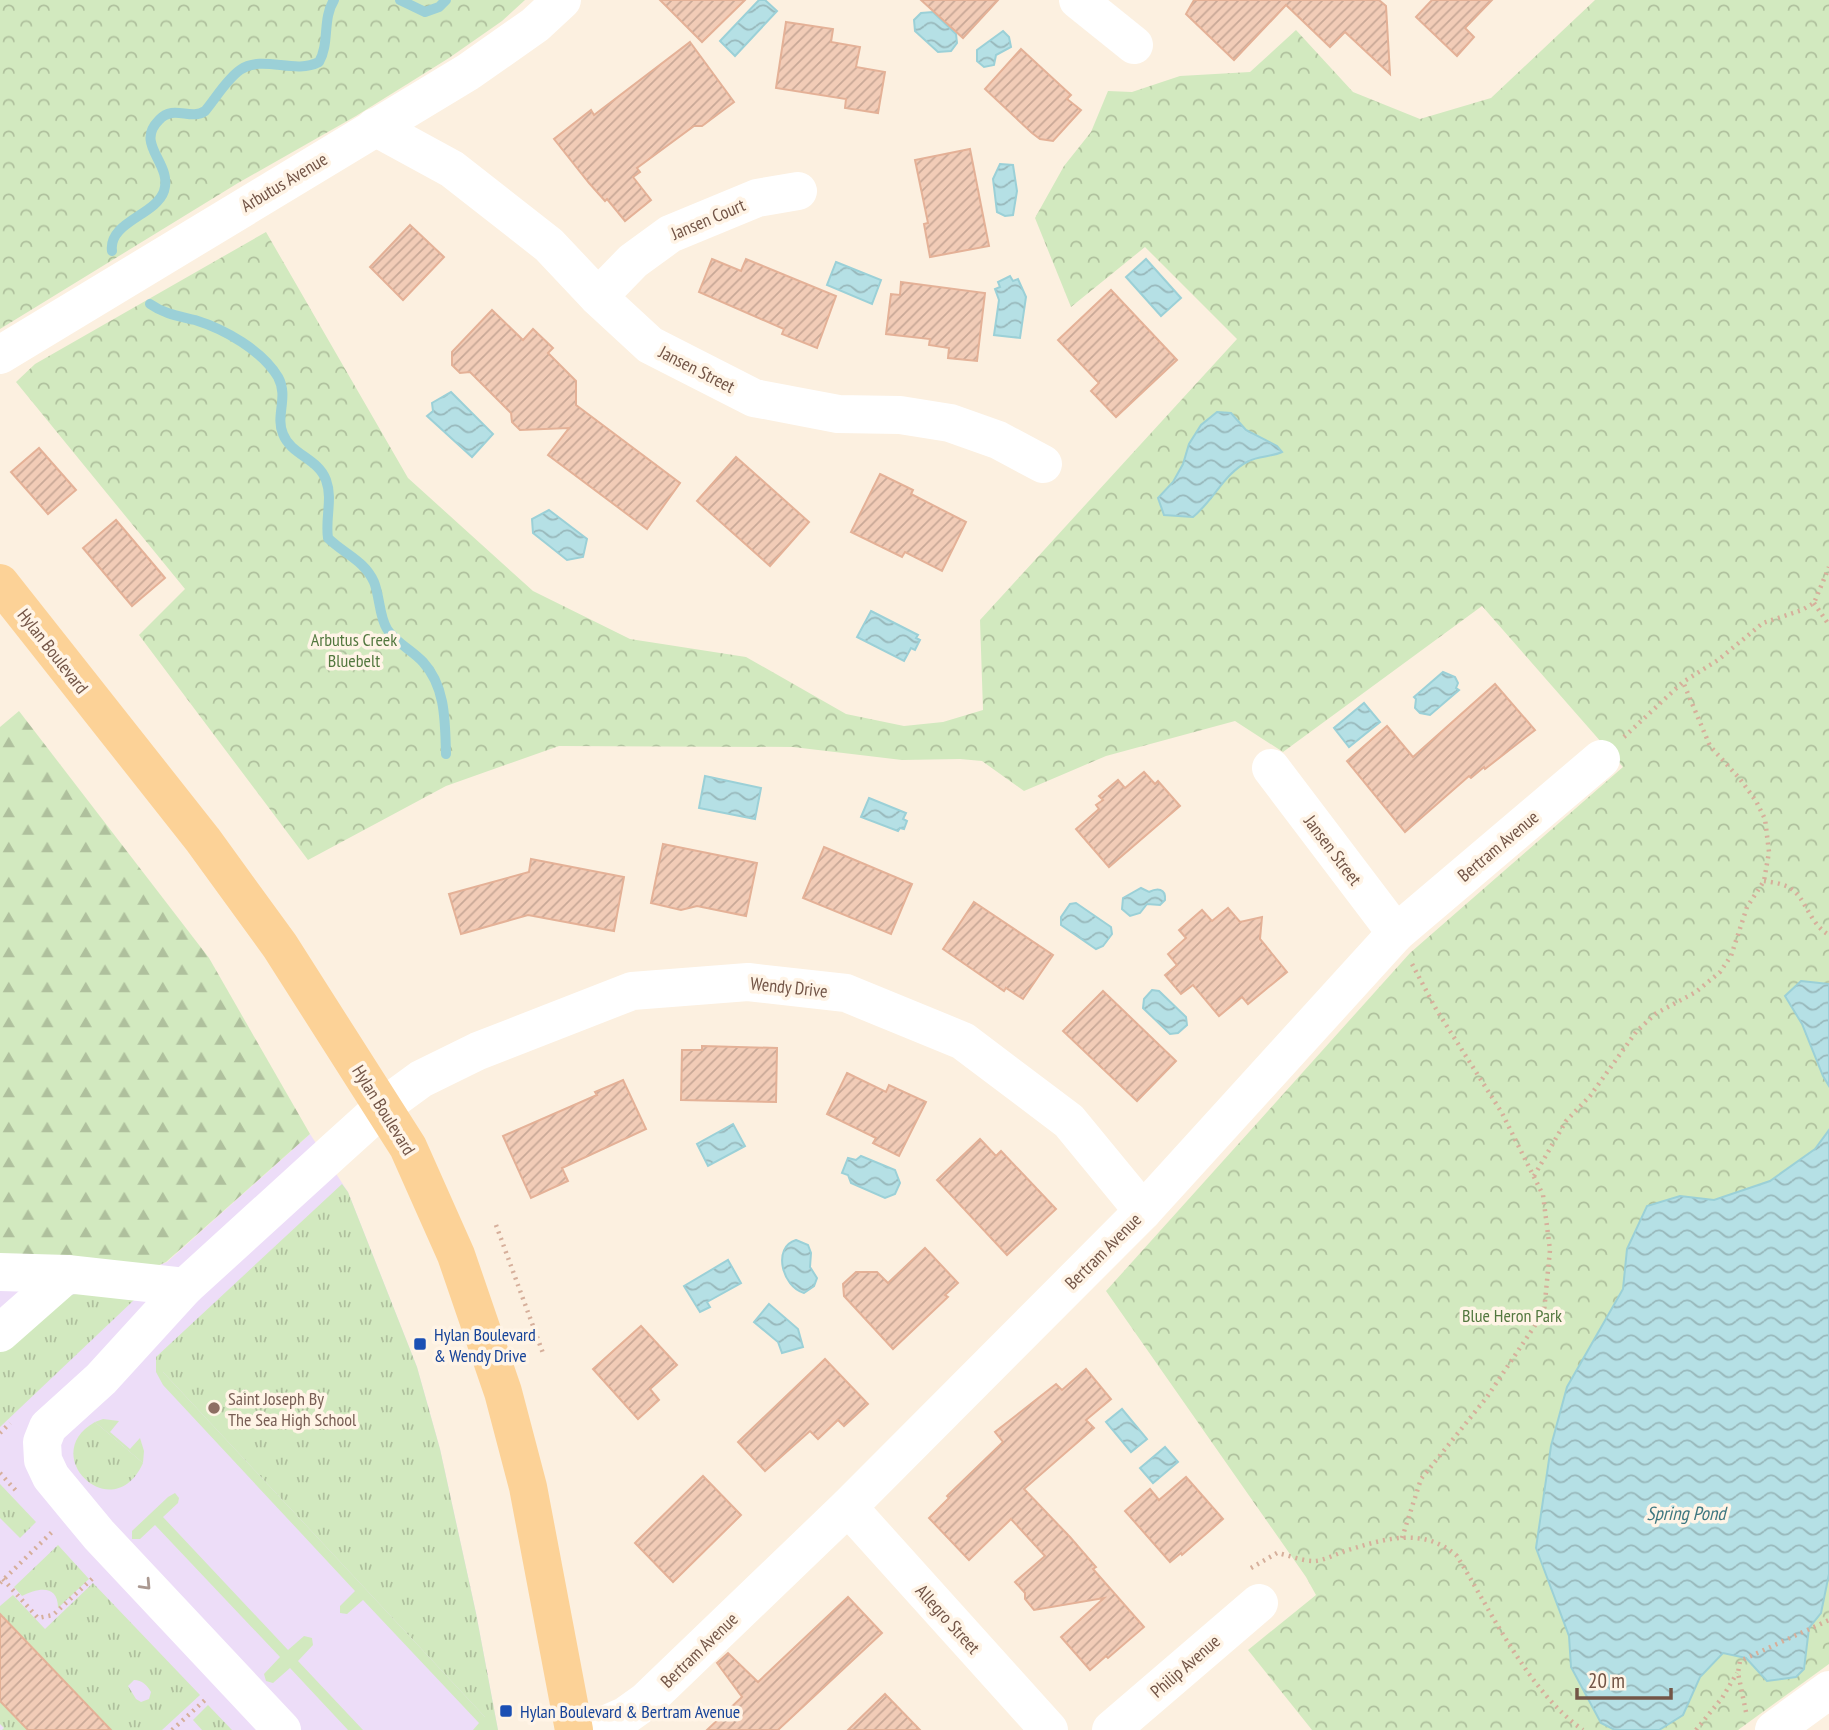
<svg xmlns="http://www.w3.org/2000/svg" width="1829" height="1730" font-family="'PT Sans Narrow',sans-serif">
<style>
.education{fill:#edddf8}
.grass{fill:url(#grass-tufts);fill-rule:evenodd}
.forest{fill:url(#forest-firs)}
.park{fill:url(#park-crowns)}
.garden{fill:#d2e9bf}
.water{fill:url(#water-waves);stroke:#9bd0d7;stroke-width:2}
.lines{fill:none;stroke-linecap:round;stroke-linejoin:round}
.stream{stroke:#9bd0d7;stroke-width:10}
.building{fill:url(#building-hatch);stroke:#e4b197;stroke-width:2}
.path{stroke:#d6af9b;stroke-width:4.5;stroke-dasharray:2 5;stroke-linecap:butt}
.minor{stroke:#fff;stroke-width:38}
.major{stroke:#fcd297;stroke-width:38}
.oneway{stroke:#ab9991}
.transit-dot{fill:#1a4fb4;stroke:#fff4e6;stroke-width:2.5}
.education-dot{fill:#8d6e63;stroke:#fff4e6;stroke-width:2.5}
.labels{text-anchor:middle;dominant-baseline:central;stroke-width:7;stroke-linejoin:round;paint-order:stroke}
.street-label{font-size:18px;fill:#735547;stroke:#fff4e6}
.park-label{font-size:18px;fill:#53783f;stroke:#fff4e6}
.transit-label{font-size:18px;fill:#164399;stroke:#fff4e6;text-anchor:start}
.education-label{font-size:18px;fill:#785e54;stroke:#fff4e6;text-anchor:start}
.water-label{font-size:19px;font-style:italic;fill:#3e7780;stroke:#fff4e6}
</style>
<defs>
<pattern id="grass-tufts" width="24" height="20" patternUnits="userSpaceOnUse" patternTransform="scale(1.75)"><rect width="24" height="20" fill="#d2e9bf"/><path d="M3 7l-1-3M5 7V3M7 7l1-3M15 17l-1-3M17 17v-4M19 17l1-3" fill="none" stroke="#afc09d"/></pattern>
<pattern id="forest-firs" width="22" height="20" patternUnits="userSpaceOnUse" patternTransform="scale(1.75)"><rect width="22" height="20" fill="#d2e9bf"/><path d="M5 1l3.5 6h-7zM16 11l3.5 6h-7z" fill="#afc09d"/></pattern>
<pattern id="park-crowns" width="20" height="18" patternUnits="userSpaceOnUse" patternTransform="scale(1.75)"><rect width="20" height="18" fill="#d2e9bf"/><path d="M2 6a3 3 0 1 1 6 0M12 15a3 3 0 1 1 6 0" fill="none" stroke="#afc09d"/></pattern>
<pattern id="water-waves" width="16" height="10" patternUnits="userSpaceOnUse" patternTransform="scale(1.75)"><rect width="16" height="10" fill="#b5e0e5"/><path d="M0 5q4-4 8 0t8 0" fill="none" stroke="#98b8bb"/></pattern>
<pattern id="building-hatch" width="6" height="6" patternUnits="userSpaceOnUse" patternTransform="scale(1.75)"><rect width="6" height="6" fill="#f2ccb7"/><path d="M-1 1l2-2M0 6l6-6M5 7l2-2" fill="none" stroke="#c8a897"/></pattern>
</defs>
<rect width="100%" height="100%" fill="#fcf0e0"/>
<path class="education" d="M 310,1134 L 348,1192 L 417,1367 L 440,1449 L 476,1613 L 498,1730 L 0,1730 L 0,1259 L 155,1267 L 167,1262 Z"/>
<g class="grass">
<path d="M 342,1184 L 348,1192 L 417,1367 L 440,1449 L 476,1613 L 498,1730 L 485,1730 L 485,1717 L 163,1372 L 156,1372 L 156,1357 Z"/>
<path d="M 81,1293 L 134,1300 L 0,1427 L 0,1346 L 71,1295 Z"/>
<path d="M 95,1422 L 143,1463 C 113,1529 36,1455 95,1422 Z"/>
<path d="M 0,1484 L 36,1522 L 20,1538 L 0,1518 Z"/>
<path d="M 58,1545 L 89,1579 L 58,1608 C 58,1584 38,1588 22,1596 L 14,1587 Z"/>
<path d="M 93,1583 L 200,1695 L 162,1730 L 111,1730 L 0,1614 L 0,1606 L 13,1595 L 45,1629 ZM 134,1680 C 142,1680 147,1685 151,1692 L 149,1699 L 141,1702 L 136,1699 L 128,1686 Z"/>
<path d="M 0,1701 L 28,1730 L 2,1730 L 4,1728 L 0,1724 Z"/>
<path d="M 208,1705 L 232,1730 L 202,1730 L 193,1720 Z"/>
</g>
<path class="forest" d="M 19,711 L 209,958 L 310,1134 L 166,1262 L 155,1267 L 0,1259 L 0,727 Z"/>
<g class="park">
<path d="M 0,0 L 525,0 L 502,21 L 449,58 L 356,116 L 238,183 L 0,329 Z"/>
<path d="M 1595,0 L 1829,0 L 1829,1664 L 1738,1730 L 1312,1730 L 1248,1650 L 1316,1595 L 1306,1577 L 1106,1291 L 1410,953 L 1623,767 L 1482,606 L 1283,752 L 1235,721 L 1106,756 L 1024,791 L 982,761 L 960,759 L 902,760 L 793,747 L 559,746 L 446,786 L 308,860 L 139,635 L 185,589 L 16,382 L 35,364 L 266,232 L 408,478 L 533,591 L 630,639 L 746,657 L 846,714 L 904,726 L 943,722 L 983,710 L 980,620 L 1237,339 L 1145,247 L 1071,307 L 1035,218 L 1064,166 L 1091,132 L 1108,91 L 1132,92 L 1180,76 L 1250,72 L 1296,30 L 1353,92 L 1420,119 L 1491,98 Z"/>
</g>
<g class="garden">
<path d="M 156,1372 L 163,1372 L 485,1717 L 485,1730 L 473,1730 L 479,1723 L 363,1600 L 347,1614 L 340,1613 L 340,1606 L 355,1591 L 163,1385 Z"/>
<path d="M 103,1419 L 119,1421 L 110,1432 L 130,1449 L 140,1438 L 144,1451 L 143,1463 L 95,1422 Z"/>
<path d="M 175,1493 L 179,1498 L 178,1503 L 163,1517 L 288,1650 L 304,1636 L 312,1638 L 313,1645 L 298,1661 L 363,1730 L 348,1730 L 290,1668 L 273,1683 L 266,1681 L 264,1674 L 280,1657 L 155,1525 L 140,1539 L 132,1539 L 132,1531 L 168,1497 Z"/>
</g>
<g class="water">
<path d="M 759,0 L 765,0 L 777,11 L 735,56 L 720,41 Z"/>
<path d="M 933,12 L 956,34 L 957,43 L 951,51 L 938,52 L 915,31 L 914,20 L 921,13 Z"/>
<path d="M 1003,31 L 1009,37 L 1011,47 L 996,55 L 994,65 L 984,67 L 977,61 L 977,50 Z"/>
<path d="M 1000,164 L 1013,165 L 1017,191 L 1013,215 L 1005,216 L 997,212 L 993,179 Z"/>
<path d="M 1146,259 L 1181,298 L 1161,316 L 1126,277 Z"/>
<path d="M 836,262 L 881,280 L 872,304 L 827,285 Z"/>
<path d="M 1010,276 L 1013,281 L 1018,279 L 1026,297 L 1020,338 L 994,335 L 999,300 L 995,289 L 1000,287 L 998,282 Z"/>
<path d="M 451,392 L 493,434 L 472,457 L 427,416 L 433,411 L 432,403 Z"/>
<path d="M 1217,412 L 1231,413 L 1246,430 L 1277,446 L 1282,452 C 1271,457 1258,456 1249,461 C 1224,473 1214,500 1193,517 L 1164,515 L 1158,498 L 1173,482 L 1183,464 L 1189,444 L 1201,425 Z"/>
<path d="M 549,510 L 587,539 L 583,557 L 567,560 L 533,533 L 532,519 Z"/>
<path d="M 871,611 L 918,635 L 916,638 L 920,640 L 915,650 L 911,648 L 904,661 L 857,637 Z"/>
<path d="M 1443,672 L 1455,677 L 1458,683 L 1456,688 L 1459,690 L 1430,715 L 1420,713 L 1415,708 L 1416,699 L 1414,697 Z"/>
<path d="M 1364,703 L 1380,722 L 1349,747 L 1334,728 Z"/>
<path d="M 705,776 L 761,788 L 755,819 L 699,808 Z"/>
<path d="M 869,798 L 906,813 L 903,819 L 907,821 L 904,829 L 900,828 L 898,831 L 861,817 Z"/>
<path d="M 1141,888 L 1149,892 C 1157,888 1166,888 1165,900 L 1160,905 L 1147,904 L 1140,913 L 1130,916 L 1122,909 L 1123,898 Z"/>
<path d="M 1076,903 L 1111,927 L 1112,934 L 1103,946 L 1096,949 L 1061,925 L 1061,917 L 1070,904 Z"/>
<path d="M 1801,981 L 1829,984 L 1829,1086 L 1823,1076 L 1802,1024 L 1785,996 Z"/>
<path d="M 1152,990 L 1159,991 L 1186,1017 L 1187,1025 L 1178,1033 L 1170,1034 L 1143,1008 L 1144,999 Z"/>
<path d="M 733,1124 L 745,1146 L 708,1166 L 697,1144 Z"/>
<path d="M 1829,1130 L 1829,1574 L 1821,1613 L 1809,1628 L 1804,1669 L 1796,1677 L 1767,1681 L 1746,1658 L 1723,1653 L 1700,1677 L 1683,1715 L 1659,1730 L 1615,1730 L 1601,1723 L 1571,1667 L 1569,1636 L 1536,1548 L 1551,1446 L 1567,1387 L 1623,1289 L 1627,1249 L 1647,1206 L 1680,1196 L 1714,1200 L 1770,1181 L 1815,1149 Z"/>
<path d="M 861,1156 L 895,1170 L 900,1183 L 895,1194 L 885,1198 L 851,1183 L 848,1175 L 842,1173 L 848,1158 L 856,1160 Z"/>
<path d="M 796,1240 L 808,1245 L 811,1253 L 810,1267 L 817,1278 L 814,1286 L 804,1293 C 782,1287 772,1247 796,1240 Z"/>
<path d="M 728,1260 L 741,1283 L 707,1302 L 710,1307 L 700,1312 L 684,1286 Z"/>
<path d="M 769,1304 L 798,1329 L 803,1347 L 782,1353 L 778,1342 L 754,1322 Z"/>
<path d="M 1122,1409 L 1147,1439 L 1131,1452 L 1106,1422 Z"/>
<path d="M 1165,1447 L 1178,1462 L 1153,1483 L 1140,1468 Z"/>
</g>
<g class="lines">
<g class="stream">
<path d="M 400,0 L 425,12 L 439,7 L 446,0"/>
<path d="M 112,251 C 108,222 156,215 164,191 C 173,163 134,145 159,120 C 174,104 190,121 205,111 C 216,98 226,80 240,70 C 263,54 294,75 319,62 C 330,43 322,19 334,0"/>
<path d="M 150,304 C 164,314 179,316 195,320 C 224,329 262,350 278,377 C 289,397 275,416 283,434 C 291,455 318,458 326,480 C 333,499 325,518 328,538 C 344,554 364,560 374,582 C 380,597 379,616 387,629 C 396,643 412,650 423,662 C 446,687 445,722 446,754"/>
</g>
</g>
<g class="building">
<path d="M 660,0 L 745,0 L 702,42 Z"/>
<path d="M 921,0 L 998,0 L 963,38 Z"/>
<path d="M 1194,0 L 1379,0 L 1386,6 L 1390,74 L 1345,32 L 1330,47 L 1286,5 L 1234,60 L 1186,14 Z"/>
<path d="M 1432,0 L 1492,0 L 1465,28 L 1474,37 L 1457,56 L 1416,17 Z"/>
<path d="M 786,22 L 833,29 L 831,42 L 860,47 L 856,67 L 885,72 L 878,113 L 845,108 L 846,99 L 776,88 Z"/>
<path d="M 690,42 L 734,102 L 702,126 L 694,126 L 637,168 L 640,172 L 633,177 L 651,200 L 625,221 L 607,199 L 605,201 L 589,183 L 554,139 L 591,110 L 594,115 Z"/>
<path d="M 1021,49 L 1071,95 L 1067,99 L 1081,110 L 1053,141 L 1040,139 L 1032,133 L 985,89 Z"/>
<path d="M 970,149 L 989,246 L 930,257 L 924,224 L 928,223 L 915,160 Z"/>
<path d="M 410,225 L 444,257 L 403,300 L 370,267 Z"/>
<path d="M 712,259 L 741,271 L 746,259 L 836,296 L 817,348 L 782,334 L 784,329 L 699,292 Z"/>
<path d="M 901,282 L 985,293 L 977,361 L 948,358 L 949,348 L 929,345 L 930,339 L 886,334 L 891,294 L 900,295 Z"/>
<path d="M 1111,290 L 1177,360 L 1116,417 L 1091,391 L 1099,383 L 1058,340 Z"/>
<path d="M 492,310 L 523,340 L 533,329 L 553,348 L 548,353 L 576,381 L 576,405 L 680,483 L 647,529 L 548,455 L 569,428 L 520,430 L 512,422 L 511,413 L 470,372 L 460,373 L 452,365 L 452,352 Z"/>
<path d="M 39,448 L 76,490 L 48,514 L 11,472 Z"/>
<path d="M 736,457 L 809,522 L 770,566 L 697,501 Z"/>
<path d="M 880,474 L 913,490 L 911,494 L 966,522 L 942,571 L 905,552 L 902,557 L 851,532 Z"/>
<path d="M 116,520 L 165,578 L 132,606 L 83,548 Z"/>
<path d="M 1495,684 L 1535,730 L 1485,769 L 1484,767 L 1471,778 L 1469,776 L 1405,832 L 1347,761 L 1387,726 L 1413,757 Z"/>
<path d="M 1144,772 L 1155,784 L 1158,781 L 1180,806 L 1109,867 L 1076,829 L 1099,809 L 1096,805 L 1103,800 L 1099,796 L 1118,780 L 1125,788 Z"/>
<path d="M 663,844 L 757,863 L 746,916 L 697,906 L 681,910 L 651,903 Z"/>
<path d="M 824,847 L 912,884 L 891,934 L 803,898 Z"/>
<path d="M 531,859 L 624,877 L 614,931 L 528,915 L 461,934 L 449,894 L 529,872 Z"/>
<path d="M 974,902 L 1053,955 L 1023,999 L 1006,988 L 1004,991 L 943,949 Z"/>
<path d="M 1228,908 L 1240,922 L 1262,917 L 1260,939 L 1287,972 L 1248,1004 L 1242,997 L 1219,1016 L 1193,985 L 1181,994 L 1165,975 L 1177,965 L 1168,954 L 1186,938 L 1179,930 L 1202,910 L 1212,921 Z"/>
<path d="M 1103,991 L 1176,1061 L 1137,1101 L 1063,1031 Z"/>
<path d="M 702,1046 L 777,1048 L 776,1102 L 681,1100 L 682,1050 L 702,1050 Z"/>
<path d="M 847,1073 L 886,1092 L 889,1085 L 926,1102 L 899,1156 L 873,1143 L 876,1138 L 827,1114 Z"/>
<path d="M 623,1080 L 646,1129 L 562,1168 L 568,1181 L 531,1198 L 503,1136 L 597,1095 L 595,1092 Z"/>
<path d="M 980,1139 L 996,1156 L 1001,1151 L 1056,1209 L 1007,1255 L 937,1180 Z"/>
<path d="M 925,1248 L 958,1283 L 945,1295 L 948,1297 L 893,1349 L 844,1296 L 843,1284 L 856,1272 L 877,1272 L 888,1283 Z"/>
<path d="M 641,1326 L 677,1365 L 650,1389 L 659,1400 L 638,1419 L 593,1369 Z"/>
<path d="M 825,1359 L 868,1404 L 844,1426 L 838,1420 L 818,1439 L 810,1431 L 765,1471 L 738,1442 Z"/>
<path d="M 1086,1369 L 1111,1399 L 1086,1420 L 1094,1428 L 1024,1489 L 1070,1537 L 1096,1567 L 1093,1569 L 1144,1627 L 1108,1658 L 1106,1656 L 1090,1670 L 1061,1637 L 1104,1598 L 1034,1610 L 1025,1599 L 1025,1593 L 1015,1582 L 1045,1556 L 1011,1519 L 969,1560 L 929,1518 L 949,1498 L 947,1496 L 1003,1442 L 995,1432 L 1056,1384 L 1062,1390 Z"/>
<path d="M 703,1476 L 741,1515 L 673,1582 L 635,1543 Z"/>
<path d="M 1186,1477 L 1223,1519 L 1182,1555 L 1181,1553 L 1170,1562 L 1125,1511 L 1150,1489 L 1159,1500 Z"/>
<path d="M 848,1597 L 882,1633 L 778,1730 L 707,1730 L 742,1697 L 717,1663 L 728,1653 L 758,1682 Z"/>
<path d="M 0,1614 L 111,1730 L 28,1730 L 0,1701 Z"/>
<path d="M 885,1694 L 920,1730 L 848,1730 Z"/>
</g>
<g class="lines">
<g class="path">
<path d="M 1814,603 L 1829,625"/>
<path d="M 1624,737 L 1683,682 L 1718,660 L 1763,623 L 1802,610 L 1814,603 L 1829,567"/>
<path d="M 1764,881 C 1771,882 1779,883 1786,886 C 1806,894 1807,922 1829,935"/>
<path d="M 1534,1176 L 1566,1121 L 1590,1096 L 1636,1032 L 1655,1014 L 1696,992 L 1720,972 L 1731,956 L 1747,907 L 1764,881 L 1769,852 L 1765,819 L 1756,801 L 1740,779 L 1710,746 L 1683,682"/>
<path d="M 496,1225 L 544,1356"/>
<path d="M 0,1433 L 10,1423"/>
<path d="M 0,1473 L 18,1493"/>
<path d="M 1402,1538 L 1421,1479 L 1487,1397 L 1544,1312 L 1550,1250 L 1543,1195 L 1502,1113 L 1436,1009 L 1412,964"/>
<path d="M 1251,1568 L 1277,1553 C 1288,1555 1302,1561 1314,1561 C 1323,1561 1336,1554 1345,1551 C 1384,1539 1423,1526 1457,1556 C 1492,1613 1529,1692 1583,1730"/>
<path d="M 3,1579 L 38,1618 L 53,1615 L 93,1578"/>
<path d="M 0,1583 L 53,1531"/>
<path d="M 1746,1712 L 1738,1673 L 1740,1661 L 1829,1620"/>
<path d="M 172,1730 L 205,1700"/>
<path d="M 1696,1730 L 1722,1698 L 1737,1673"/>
</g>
<g class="minor">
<path d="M 1078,0 L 1134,45"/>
<path d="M 375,127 L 452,169 L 549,245 L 598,297 L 650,345 L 754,398 L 838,414 L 900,415 L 950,423 L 998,440 L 1043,464"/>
<path d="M 598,297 L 633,261 L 670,234 L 757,198 L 798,191"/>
<path d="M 0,355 L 468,72 L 535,25 L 562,0"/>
<path d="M 1271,768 L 1396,933"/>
<path d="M 0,1272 L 67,1274 L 185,1287"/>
<path d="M 0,1333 L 67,1274"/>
<path d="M 848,1507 L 1049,1730"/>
<path d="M 282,1730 L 99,1535 L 51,1477 L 43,1460 L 42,1442 L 48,1427 L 101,1379 L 185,1287 L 332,1153 L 384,1106 L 421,1079 L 478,1051 L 632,991 L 748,982 L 846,993 L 963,1041 L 1069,1121 L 1143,1211"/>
<path d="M 593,1730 L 625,1716 L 646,1701 L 848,1507 L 1143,1211 L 1396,933 L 1601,759"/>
<path d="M 1111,1730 L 1259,1603"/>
<path d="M 1774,1730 L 1829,1690"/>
</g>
<path class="major" d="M 0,583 L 203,840 L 280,946 L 408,1147 L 456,1255 L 503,1392 L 528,1487 L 574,1730"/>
</g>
<defs><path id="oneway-chevron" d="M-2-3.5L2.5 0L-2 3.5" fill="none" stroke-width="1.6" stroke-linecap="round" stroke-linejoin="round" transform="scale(1.75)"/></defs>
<use class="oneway" href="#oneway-chevron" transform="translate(146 1585) rotate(47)"/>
<g class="transit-dot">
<rect x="413" y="1337" width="14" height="14" rx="3.5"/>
<rect x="499" y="1704" width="14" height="14" rx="3.5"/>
</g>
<circle class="education-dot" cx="214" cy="1408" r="7"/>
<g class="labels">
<g class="street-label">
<text transform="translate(284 182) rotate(-31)">Arbutus Avenue</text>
<text transform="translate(708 219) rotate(-23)">Jansen Court</text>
<text transform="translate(697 369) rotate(27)">Jansen Street</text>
<text transform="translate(53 651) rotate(52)">Hylan Boulevard</text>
<text transform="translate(1498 846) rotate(-40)">Bertram Avenue</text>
<text transform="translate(1333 850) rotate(53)">Jansen Street</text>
<text transform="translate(789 987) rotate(6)">Wendy Drive</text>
<text transform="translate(384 1110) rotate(58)">Hylan Boulevard</text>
<text transform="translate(1103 1251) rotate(-45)">Bertram Avenue</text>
<text transform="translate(948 1619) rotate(48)">Allegro Street</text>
<text transform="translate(699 1650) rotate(-44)">Bertram Avenue</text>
<text transform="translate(1185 1666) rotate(-41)">Philip Avenue</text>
</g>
<g class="park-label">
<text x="354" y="639">Arbutus Creek<tspan x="354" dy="21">Bluebelt</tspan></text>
<text x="1512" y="1315">Blue Heron Park</text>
</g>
<g class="transit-label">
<text x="434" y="1334">Hylan Boulevard<tspan x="434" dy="21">&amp; Wendy Drive</tspan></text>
<text x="520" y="1711">Hylan Boulevard &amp; Bertram Avenue</text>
</g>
<g class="education-label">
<text x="228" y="1398">Saint Joseph By<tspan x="228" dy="21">The Sea High School</tspan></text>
</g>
<g class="water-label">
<text x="1686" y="1513">Spring Pond</text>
</g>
</g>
<path d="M1577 1688v10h94v-10" fill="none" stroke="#735547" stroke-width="3.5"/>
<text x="1588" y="1688" font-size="21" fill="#735547" stroke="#fff4e6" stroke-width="5" paint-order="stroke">20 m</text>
</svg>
